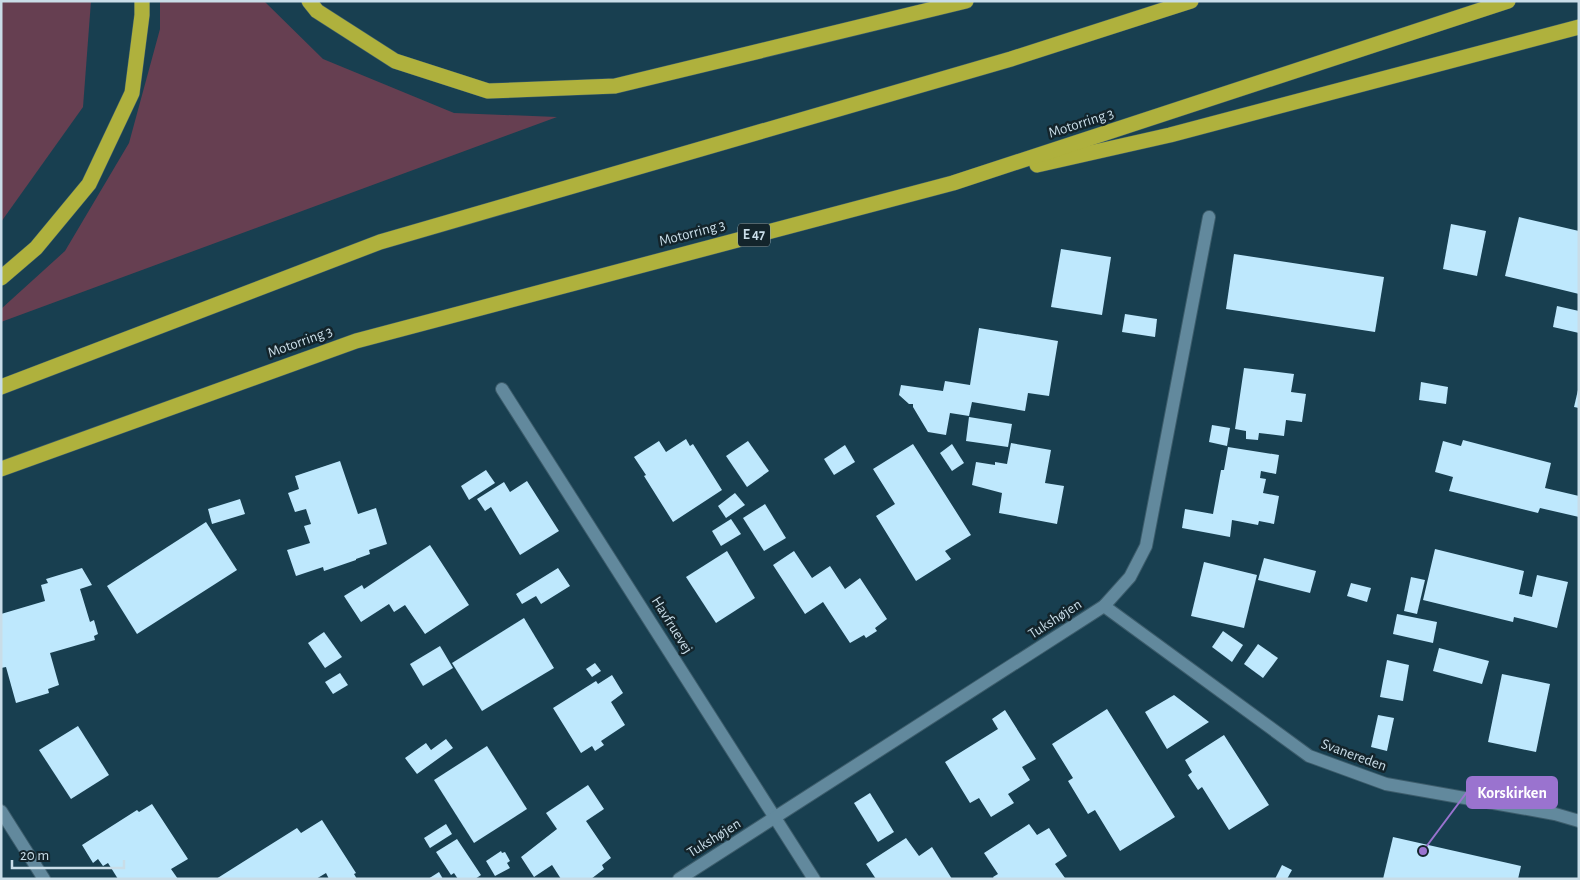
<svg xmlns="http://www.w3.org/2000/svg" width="1580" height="880" font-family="'Alegreya Sans',sans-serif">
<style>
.green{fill:#663f51}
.building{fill:#bee8fd}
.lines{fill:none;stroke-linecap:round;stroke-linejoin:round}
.street-casing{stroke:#3c5c6b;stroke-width:14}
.highway-casing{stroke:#3c5c6b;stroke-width:16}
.street{stroke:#62899d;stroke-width:12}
.highway{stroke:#afb13d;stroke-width:15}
.labels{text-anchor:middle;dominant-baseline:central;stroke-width:5;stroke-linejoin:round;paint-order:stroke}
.shield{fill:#13242b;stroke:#92a6af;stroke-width:1}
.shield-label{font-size:14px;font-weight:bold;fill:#c9dde8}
.street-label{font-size:15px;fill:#c9dde8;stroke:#13242b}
.leader{fill:none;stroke:#9a73cf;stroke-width:2}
.callout-dot{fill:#9a73cf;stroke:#13242b;stroke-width:2}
.callout{fill:#9a73cf;stroke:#9a73cf;stroke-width:2}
.callout-label{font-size:16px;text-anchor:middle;font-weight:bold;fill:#fff}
</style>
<rect width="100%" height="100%" fill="#183f50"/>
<g class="green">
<path d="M 1,1 L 91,1 L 83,107 L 1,222 Z"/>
<path d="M 160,1 L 264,1 L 323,59 L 454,113 L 557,117 L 1,322 L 1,309 L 65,251 L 129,143 L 160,29 Z"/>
</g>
<g class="building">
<path d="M 1519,217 L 1579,231 L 1579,294 L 1505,276 Z"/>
<path d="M 1451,224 L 1486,231 L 1477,276 L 1443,269 Z"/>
<path d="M 1061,249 L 1111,257 L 1102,315 L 1051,307 Z"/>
<path d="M 1234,254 L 1384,277 L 1375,332 L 1226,309 Z"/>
<path d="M 1557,306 L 1579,311 L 1579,333 L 1553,327 Z"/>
<path d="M 1125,314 L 1157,319 L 1155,337 L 1122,332 Z"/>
<path d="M 979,328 L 1058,341 L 1049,396 L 1028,393 L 1025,411 L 972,402 L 969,416 L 950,413 L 946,435 L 928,432 L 913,407 L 913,404 L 909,404 L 899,395 L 901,385 L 943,391 L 945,381 L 970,385 Z"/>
<path d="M 1244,368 L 1294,374 L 1291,392 L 1306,394 L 1302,422 L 1286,420 L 1284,436 L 1259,433 L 1258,440 L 1246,439 L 1246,431 L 1235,429 Z"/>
<path d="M 1421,382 L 1448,387 L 1446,404 L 1419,400 Z"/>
<path d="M 1578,390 L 1579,390 L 1579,408 L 1574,407 Z"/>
<path d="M 969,417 L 1012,424 L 1008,447 L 966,441 Z"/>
<path d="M 1212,425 L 1230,428 L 1227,446 L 1209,442 Z"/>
<path d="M 686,439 L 690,446 L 693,444 L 722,490 L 673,522 L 644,476 L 646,475 L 634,457 L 659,441 L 666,452 Z"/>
<path d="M 1463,440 L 1551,463 L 1545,488 L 1579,496 L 1579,517 L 1540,508 L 1538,513 L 1449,491 L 1453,477 L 1435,472 L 1443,441 L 1461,446 Z"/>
<path d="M 748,441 L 769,471 L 747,487 L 726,456 Z"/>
<path d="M 1011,443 L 1051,450 L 1045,483 L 1064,486 L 1057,524 L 999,513 L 1002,493 L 972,485 L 976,462 L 995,465 L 995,462 L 1007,464 Z"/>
<path d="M 913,444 L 971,535 L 945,551 L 951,559 L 916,581 L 876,516 L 895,504 L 873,469 Z"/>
<path d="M 952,444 L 964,463 L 952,471 L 940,453 Z"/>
<path d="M 845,445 L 855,462 L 834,475 L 824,459 Z"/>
<path d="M 1228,447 L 1279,455 L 1276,474 L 1261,471 L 1260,478 L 1266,479 L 1263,493 L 1279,496 L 1274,524 L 1259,521 L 1258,525 L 1232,520 L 1230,537 L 1182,528 L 1185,509 L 1213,514 L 1221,470 L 1224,470 Z"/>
<path d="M 340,461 L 358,514 L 376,508 L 387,544 L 369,550 L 370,554 L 356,559 L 356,560 L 324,571 L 323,567 L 296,576 L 287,550 L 310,543 L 304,526 L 311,524 L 306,509 L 295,512 L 288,493 L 299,489 L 295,476 Z"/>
<path d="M 486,470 L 495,483 L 469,500 L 461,486 Z"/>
<path d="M 527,481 L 559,531 L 520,555 L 491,507 L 485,511 L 477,499 L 504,482 L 510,492 Z"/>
<path d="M 735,493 L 745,505 L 726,518 L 718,506 Z"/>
<path d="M 240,499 L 245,514 L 212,524 L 208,509 Z"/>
<path d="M 765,504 L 786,538 L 764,551 L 743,518 Z"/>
<path d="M 731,519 L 741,534 L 721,546 L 712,531 Z"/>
<path d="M 206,522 L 237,570 L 137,634 L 107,586 Z"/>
<path d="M 430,545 L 469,605 L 425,634 L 405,605 L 394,612 L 389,604 L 361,622 L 344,596 L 362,585 L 364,589 Z"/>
<path d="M 1435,549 L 1524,571 L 1519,594 L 1532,597 L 1537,575 L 1568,582 L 1557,628 L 1514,617 L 1513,622 L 1423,600 Z"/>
<path d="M 727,551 L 755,598 L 716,623 L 686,577 Z"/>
<path d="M 794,551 L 812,578 L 830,566 L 845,589 L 860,578 L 887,619 L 875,628 L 877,631 L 866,638 L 864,635 L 850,643 L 823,602 L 805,614 L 773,565 Z"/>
<path d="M 1264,558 L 1316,571 L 1310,593 L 1258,580 Z"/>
<path d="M 1204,562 L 1257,575 L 1244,628 L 1191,616 Z"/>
<path d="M 82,568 L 92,585 L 80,589 L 90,622 L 94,620 L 98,634 L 94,636 L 95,640 L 50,653 L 59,685 L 48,689 L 49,693 L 16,703 L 6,667 L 1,668 L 1,614 L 45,601 L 41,585 L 48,583 L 46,579 Z"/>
<path d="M 558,568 L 570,586 L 541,604 L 536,596 L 522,604 L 516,594 Z"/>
<path d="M 1411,577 L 1425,580 L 1417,614 L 1404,611 Z"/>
<path d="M 1351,583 L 1371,588 L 1367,602 L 1347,596 Z"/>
<path d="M 1397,614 L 1437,622 L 1433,643 L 1393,634 Z"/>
<path d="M 524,618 L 554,668 L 482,711 L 452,663 Z"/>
<path d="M 1223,631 L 1243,645 L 1232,662 L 1212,647 Z"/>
<path d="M 324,632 L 342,657 L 325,668 L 308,643 Z"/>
<path d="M 1258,644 L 1278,658 L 1263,678 L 1244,664 Z"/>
<path d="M 440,646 L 453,668 L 423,686 L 410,664 Z"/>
<path d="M 1439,648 L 1489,661 L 1482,684 L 1433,671 Z"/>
<path d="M 1387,660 L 1409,665 L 1403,701 L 1380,697 Z"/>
<path d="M 595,663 L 601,671 L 592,677 L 586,669 Z"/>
<path d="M 340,673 L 348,685 L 333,694 L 325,682 Z"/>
<path d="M 1502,674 L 1550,684 L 1536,752 L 1488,742 Z"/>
<path d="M 612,675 L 623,693 L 611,702 L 625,725 L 601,741 L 604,745 L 595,751 L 592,746 L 581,753 L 553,708 L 596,681 L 598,684 Z"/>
<path d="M 1174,695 L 1209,722 L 1167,749 L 1145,712 Z"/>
<path d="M 1107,709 L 1175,817 L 1120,851 L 1095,810 L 1088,814 L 1068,781 L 1073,778 L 1052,744 Z"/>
<path d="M 1005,710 L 1036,759 L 1022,767 L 1030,780 L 1008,794 L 1014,803 L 991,817 L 979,798 L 970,803 L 945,762 L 998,729 L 992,719 Z"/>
<path d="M 1378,715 L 1394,718 L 1387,751 L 1371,747 Z"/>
<path d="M 78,726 L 109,775 L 71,799 L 39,750 Z"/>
<path d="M 1224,735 L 1269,805 L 1229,830 L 1202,787 L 1198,790 L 1188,775 L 1192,772 L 1185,760 Z"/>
<path d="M 446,739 L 453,748 L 417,774 L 405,758 L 426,743 L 431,750 Z"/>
<path d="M 487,746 L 527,809 L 474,843 L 434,780 Z"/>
<path d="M 588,785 L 604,809 L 586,821 L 611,858 L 602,865 L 604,869 L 591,879 L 561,879 L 552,865 L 534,877 L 521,857 L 557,829 L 546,813 Z"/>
<path d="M 870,793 L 894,832 L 878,842 L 854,803 Z"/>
<path d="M 152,804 L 188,859 L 171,869 L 178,879 L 118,879 L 108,863 L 103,866 L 98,859 L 93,863 L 82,845 L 137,810 L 139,812 Z"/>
<path d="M 322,820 L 356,873 L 354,874 L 357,879 L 329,879 L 326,873 L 316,879 L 216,879 L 297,828 L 301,833 Z"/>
<path d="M 446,824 L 452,834 L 430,848 L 424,838 Z"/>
<path d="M 1029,824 L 1037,835 L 1049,828 L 1067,856 L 1055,864 L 1065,878 L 994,879 L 993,877 L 998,874 L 984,853 Z"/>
<path d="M 1393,837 L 1521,866 L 1518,879 L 1383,879 Z"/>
<path d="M 906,838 L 919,856 L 932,847 L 952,879 L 876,879 L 866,864 Z"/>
<path d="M 457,839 L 481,875 L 475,879 L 458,879 L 454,873 L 451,875 L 436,852 Z"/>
<path d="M 501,851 L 502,853 L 505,852 L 510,861 L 507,863 L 510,868 L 495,876 L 486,861 Z"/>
<path d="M 1282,865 L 1292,870 L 1287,879 L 1275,879 Z"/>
<path d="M 439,872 L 443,879 L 428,879 Z"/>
</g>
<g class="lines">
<defs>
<g id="street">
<path d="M 502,389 L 814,879"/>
<path d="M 1104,606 L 1309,756 L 1386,784 L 1555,814 L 1579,821"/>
<path d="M 1,811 L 44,879"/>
<path d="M 679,879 L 1104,606 L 1130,577 L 1146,546 L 1209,217"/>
</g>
<g id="highway">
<path d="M 309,1 L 317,11 L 395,61 L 488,91 L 615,86 L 966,1"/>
<path d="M 1037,165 L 1170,135 L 1579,27"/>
<path d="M 1,278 L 36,248 L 89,184 L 132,93 L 142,15 L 142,1"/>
<path d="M 1,387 L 380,242 L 1011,59 L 1191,1"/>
<path d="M 1,469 L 356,341 L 953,183 L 1508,1"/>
</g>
</defs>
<use href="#street" class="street-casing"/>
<use href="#highway" class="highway-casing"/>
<use href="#street" class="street"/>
<use href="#highway" class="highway"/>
</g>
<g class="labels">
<rect class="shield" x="738" y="223.5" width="32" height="23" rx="4"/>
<g class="shield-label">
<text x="754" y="235">E 47</text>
</g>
<g class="street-label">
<text transform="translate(1081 123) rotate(-18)">Motorring 3</text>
<text transform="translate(692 233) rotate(-15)">Motorring 3</text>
<text transform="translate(300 342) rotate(-20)">Motorring 3</text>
<text transform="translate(1055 619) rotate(-33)">Tukshøjen</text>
<text transform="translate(672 625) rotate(58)">Havfruevej</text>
<text transform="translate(1354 755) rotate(20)">Svanereden</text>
<text transform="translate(714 838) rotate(-32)">Tukshøjen</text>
</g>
</g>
<path class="leader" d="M1423 851L1467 792"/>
<circle class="callout-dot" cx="1423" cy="851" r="5"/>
<rect class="callout" x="1467" y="777" width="90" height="31" rx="5"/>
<g class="callout-label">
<text x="1512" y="798">Korskirken</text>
</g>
<rect width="1580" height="880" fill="none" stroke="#c9dde8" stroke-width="5"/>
<path d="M12 860v8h112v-8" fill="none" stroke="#c9dde8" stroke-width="2.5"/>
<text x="20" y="860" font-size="15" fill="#c9dde8" stroke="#13242b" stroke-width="4" paint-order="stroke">20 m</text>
</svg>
